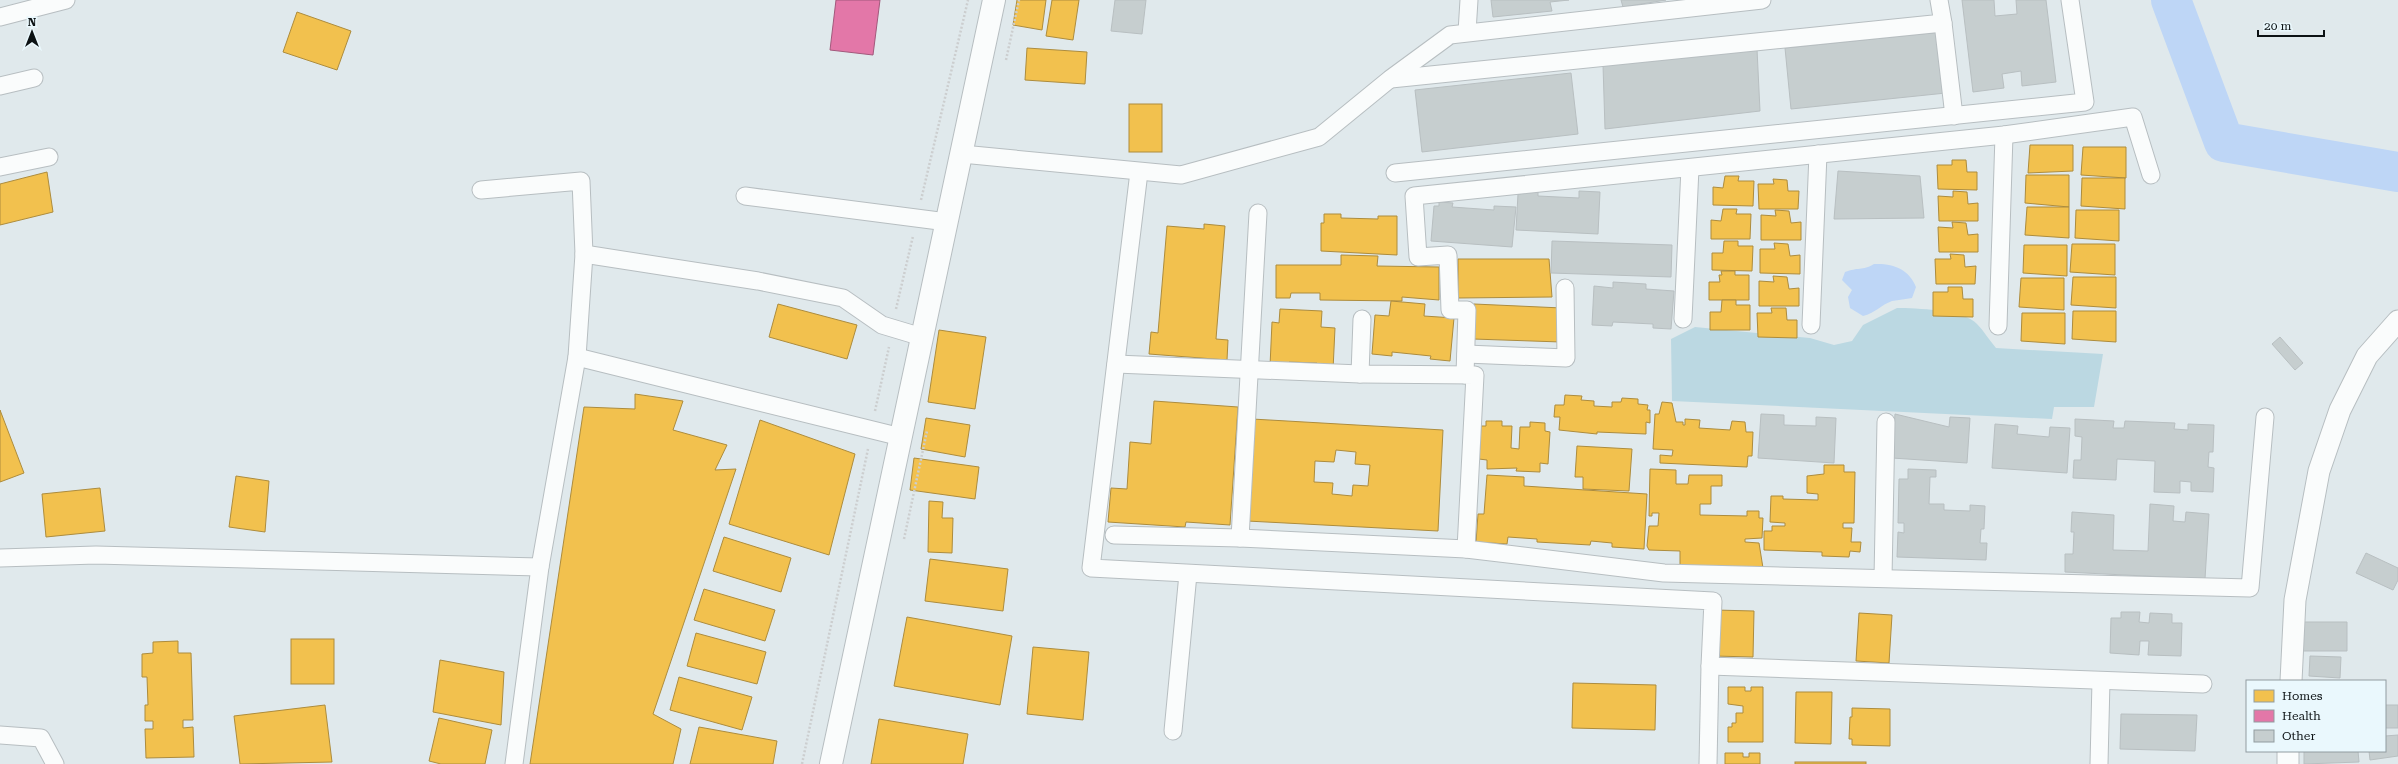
<svg xmlns="http://www.w3.org/2000/svg" width="2398" height="764" font-family="'Roboto Serif',serif">
<style>
.green{fill:#bbd8e2}
.water{fill:#bed6f6}
.homes{fill:#f2c14e;stroke:#ad8c3d;fill-rule:evenodd}
.health{fill:#e377a8;stroke:#a2597c}
.lines{fill:none;stroke-linecap:round;stroke-linejoin:round}
.river{stroke:#bed6f6;stroke-width:40}
.building{fill:#c6cecf;stroke:#b8bfc1}
.minor-casing{stroke:#b7bec1;stroke-width:19}
.tertiary-casing{stroke:#b7bec1;stroke-width:23}
.secondary-casing{stroke:#b7bec1;stroke-width:24}
.path{stroke:#cccecf;stroke-width:2.5;stroke-dasharray:2 2;stroke-linecap:butt}
.minor{stroke:#fafcfc;stroke-width:17}
.tertiary{stroke:#fafcfc;stroke-width:21}
.secondary{stroke:#fafcfc;stroke-width:22}
</style>
<rect width="100%" height="100%" fill="#e0e9ec"/>
<path class="green" d="M 1897,308 C 1915,308 1965,310 1977,324 C 1984,331 1989,340 1996,348 L 2103,354 L 2094,407 L 2054,407 L 2052,419 L 1672,401 L 1671,339 L 1695,327 L 1810,338 L 1834,345 L 1852,341 L 1863,325 Z"/>
<path class="water" d="M 1874,264 C 1893,263 1909,269 1916,287 L 1912,298 C 1906,299 1899,300 1892,301 C 1881,305 1875,313 1863,316 L 1850,308 L 1848,297 L 1852,290 L 1842,280 L 1845,272 C 1858,267 1862,271 1874,264 Z"/>
<g class="homes">
<path d="M 1017,0 L 1046,0 L 1042,30 L 1013,25 Z"/>
<path d="M 1052,0 L 1079,0 L 1073,40 L 1046,36 Z"/>
<path d="M 297,12 L 351,31 L 337,70 L 283,52 Z"/>
<path d="M 1027,48 L 1087,52 L 1085,84 L 1025,80 Z"/>
<rect x="1129" y="104" width="33" height="48"/>
<path d="M 2030,145 L 2073,145 L 2073,171 L 2028,173 Z"/>
<path d="M 2083,147 L 2126,147 L 2126,178 L 2081,175 Z"/>
<path d="M 1952,160 L 1966,160 L 1967,172 L 1977,172 L 1977,190 L 1938,189 L 1937,165 L 1952,165 Z"/>
<path d="M 47,172 L 53,212 L 0,225 L 0,184 Z"/>
<path d="M 2026,175 L 2069,175 L 2069,207 L 2025,203 Z"/>
<path d="M 1725,176 L 1739,176 L 1738,181 L 1754,181 L 1753,206 L 1713,205 L 1713,187 L 1723,188 Z"/>
<path d="M 2082,178 L 2125,178 L 2125,209 L 2081,206 Z"/>
<path d="M 1773,179 L 1787,180 L 1788,191 L 1799,191 L 1798,209 L 1759,209 L 1758,184 L 1774,184 Z"/>
<path d="M 1953,191 L 1967,192 L 1968,204 L 1978,203 L 1978,221 L 1939,221 L 1938,196 L 1953,197 Z"/>
<path d="M 2027,207 L 2069,207 L 2069,238 L 2025,235 Z"/>
<path d="M 1723,209 L 1737,209 L 1736,214 L 1751,214 L 1750,239 L 1711,239 L 1711,220 L 1721,221 Z"/>
<path d="M 1775,210 L 1789,211 L 1791,223 L 1801,222 L 1801,240 L 1761,240 L 1761,215 L 1776,216 Z"/>
<path d="M 2076,210 L 2119,210 L 2119,241 L 2075,238 Z"/>
<path d="M 1324,214 L 1341,214 L 1341,218 L 1378,219 L 1378,216 L 1397,216 L 1397,255 L 1321,251 L 1321,223 L 1324,223 Z"/>
<path d="M 1952,222 L 1966,223 L 1968,235 L 1978,234 L 1978,252 L 1939,252 L 1938,227 L 1953,228 Z"/>
<path d="M 1204,224 L 1225,226 L 1216,339 L 1228,340 L 1227,360 L 1149,354 L 1151,332 L 1158,333 L 1167,226 L 1204,229 Z"/>
<path d="M 1724,241 L 1738,241 L 1738,246 L 1753,246 L 1752,271 L 1712,270 L 1712,253 L 1723,253 Z"/>
<path d="M 1774,243 L 1788,244 L 1790,256 L 1800,255 L 1800,274 L 1760,273 L 1760,249 L 1775,249 Z"/>
<path d="M 2072,244 L 2115,244 L 2115,275 L 2070,272 Z"/>
<path d="M 2024,245 L 2067,245 L 2067,276 L 2023,273 Z"/>
<path d="M 1950,254 L 1964,255 L 1965,267 L 1976,266 L 1975,284 L 1936,284 L 1935,259 L 1951,259 Z"/>
<path d="M 1341,255 L 1378,256 L 1377,266 L 1439,267 L 1439,300 L 1402,297 L 1402,301 L 1320,300 L 1320,293 L 1291,293 L 1290,298 L 1276,298 L 1276,265 L 1341,265 Z"/>
<path d="M 1458,259 L 1549,259 L 1552,297 L 1458,298 Z"/>
<path d="M 1721,271 L 1735,271 L 1735,275 L 1749,275 L 1749,300 L 1709,300 L 1709,282 L 1720,282 L 1719,275 L 1722,275 Z"/>
<path d="M 1773,276 L 1787,277 L 1789,289 L 1799,288 L 1799,306 L 1759,306 L 1759,281 L 1774,282 Z"/>
<path d="M 2073,277 L 2116,277 L 2116,308 L 2071,305 Z"/>
<path d="M 2021,278 L 2064,278 L 2064,310 L 2019,307 Z"/>
<path d="M 1948,287 L 1962,287 L 1963,299 L 1973,299 L 1973,317 L 1933,316 L 1933,292 L 1948,292 Z"/>
<path d="M 1722,300 L 1736,300 L 1736,305 L 1750,305 L 1750,330 L 1710,330 L 1710,312 L 1721,312 Z"/>
<path d="M 1391,301 L 1425,304 L 1424,316 L 1454,318 L 1450,361 L 1430,359 L 1431,356 L 1392,352 L 1392,356 L 1372,354 L 1375,315 L 1389,316 Z"/>
<path d="M 778,304 L 857,325 L 847,359 L 769,337 Z"/>
<path d="M 1474,304 L 1562,308 L 1561,342 L 1473,339 Z"/>
<path d="M 1771,308 L 1786,308 L 1787,320 L 1797,320 L 1797,338 L 1758,337 L 1757,313 L 1772,313 Z"/>
<path d="M 1280,309 L 1322,311 L 1321,327 L 1335,328 L 1333,370 L 1317,370 L 1317,363 L 1289,362 L 1289,367 L 1270,366 L 1272,322 L 1279,323 Z"/>
<path d="M 2073,311 L 2116,311 L 2116,342 L 2072,339 Z"/>
<path d="M 2022,313 L 2065,313 L 2065,344 L 2021,341 Z"/>
<path d="M 939,330 L 986,337 L 975,409 L 928,402 Z"/>
<path d="M 635,394 L 683,401 L 673,430 L 727,445 L 715,470 L 736,469 L 653,714 L 681,729 L 673,764 L 530,764 L 584,407 L 635,409 Z"/>
<path d="M 1565,395 L 1582,396 L 1581,400 L 1594,401 L 1594,406 L 1612,407 L 1612,402 L 1621,402 L 1622,398 L 1638,399 L 1638,404 L 1648,405 L 1647,410 L 1650,410 L 1650,423 L 1646,422 L 1646,434 L 1597,432 L 1597,434 L 1559,430 L 1560,417 L 1554,417 L 1555,405 L 1564,405 Z"/>
<path d="M 1154,401 L 1238,407 L 1230,525 L 1186,522 L 1185,527 L 1108,522 L 1111,488 L 1127,489 L 1130,442 L 1151,444 Z"/>
<path d="M 1662,402 L 1672,403 L 1676,422 L 1683,422 L 1683,425 L 1685,425 L 1685,419 L 1700,420 L 1699,428 L 1730,430 L 1732,421 L 1745,422 L 1746,432 L 1753,432 L 1752,456 L 1748,456 L 1747,467 L 1660,463 L 1660,455 L 1672,456 L 1673,450 L 1653,449 L 1655,414 L 1659,414 Z"/>
<path d="M 0,410 L 24,473 L 0,482 Z"/>
<path d="M 926,418 L 970,425 L 965,457 L 921,449 Z"/>
<path d="M 1252,419 L 1443,430 L 1438,531 L 1247,521 ZM 1336,450 L 1356,452 L 1355,464 L 1370,465 L 1368,486 L 1353,485 L 1352,496 L 1332,494 L 1333,483 L 1314,482 L 1315,461 L 1334,462 Z"/>
<path d="M 760,420 L 855,454 L 829,555 L 729,524 Z"/>
<path d="M 1486,421 L 1502,421 L 1502,426 L 1512,426 L 1511,448 L 1519,449 L 1520,427 L 1530,427 L 1530,422 L 1545,423 L 1545,431 L 1550,432 L 1548,464 L 1540,463 L 1540,472 L 1516,471 L 1517,468 L 1487,469 L 1487,460 L 1479,459 L 1481,426 L 1486,426 Z"/>
<path d="M 1577,446 L 1632,449 L 1629,491 L 1583,489 L 1583,477 L 1575,477 Z"/>
<path d="M 914,458 L 979,467 L 975,499 L 910,490 Z"/>
<path d="M 1824,465 L 1844,465 L 1844,472 L 1855,472 L 1854,523 L 1843,523 L 1843,528 L 1852,528 L 1851,542 L 1861,542 L 1860,552 L 1850,551 L 1849,557 L 1822,556 L 1822,552 L 1764,550 L 1764,531 L 1772,531 L 1772,526 L 1785,526 L 1785,523 L 1770,522 L 1771,496 L 1783,496 L 1783,499 L 1818,500 L 1818,494 L 1807,493 L 1807,476 L 1824,474 Z"/>
<path d="M 1650,469 L 1676,470 L 1676,484 L 1688,484 L 1689,475 L 1722,475 L 1722,486 L 1711,486 L 1711,504 L 1700,504 L 1700,515 L 1747,516 L 1747,511 L 1759,511 L 1759,518 L 1763,518 L 1762,538 L 1745,539 L 1745,542 L 1759,543 L 1763,568 L 1680,566 L 1680,551 L 1649,550 L 1647,546 L 1649,526 L 1658,526 L 1659,513 L 1652,513 L 1652,516 L 1649,516 Z"/>
<path d="M 1487,475 L 1524,477 L 1524,486 L 1647,494 L 1644,549 L 1612,547 L 1612,543 L 1591,541 L 1590,545 L 1537,542 L 1537,539 L 1508,537 L 1507,544 L 1476,542 L 1478,514 L 1484,514 Z"/>
<path d="M 236,476 L 269,481 L 265,532 L 229,527 Z"/>
<path d="M 100,488 L 105,531 L 46,537 L 42,494 Z"/>
<path d="M 929,501 L 943,502 L 942,518 L 953,518 L 952,553 L 928,552 Z"/>
<path d="M 724,537 L 791,558 L 781,592 L 713,571 Z"/>
<path d="M 930,559 L 1008,569 L 1003,611 L 925,601 Z"/>
<path d="M 704,589 L 775,610 L 765,641 L 694,620 Z"/>
<path d="M 1715,610 L 1754,611 L 1753,657 L 1714,656 Z"/>
<path d="M 1859,613 L 1892,615 L 1889,663 L 1856,661 Z"/>
<path d="M 907,617 L 1012,636 L 1000,705 L 894,686 Z"/>
<path d="M 696,633 L 766,652 L 757,684 L 687,666 Z"/>
<rect x="291" y="639" width="43" height="45"/>
<path d="M 178,641 L 178,653 L 191,653 L 193,720 L 183,720 L 183,728 L 193,727 L 194,757 L 146,758 L 145,729 L 153,729 L 153,721 L 145,721 L 145,705 L 148,705 L 147,677 L 142,677 L 142,654 L 153,653 L 153,642 Z"/>
<path d="M 1033,647 L 1089,652 L 1083,720 L 1027,714 Z"/>
<path d="M 440,660 L 504,672 L 501,725 L 433,712 Z"/>
<path d="M 679,677 L 752,697 L 742,730 L 670,710 Z"/>
<path d="M 1573,683 L 1656,685 L 1655,730 L 1572,728 Z"/>
<path d="M 1728,687 L 1745,687 L 1745,691 L 1751,691 L 1751,687 L 1763,687 L 1763,742 L 1728,742 L 1728,727 L 1732,727 L 1732,723 L 1736,723 L 1736,713 L 1743,713 L 1743,706 L 1728,704 Z"/>
<path d="M 1796,692 L 1832,692 L 1831,744 L 1795,743 Z"/>
<path d="M 325,705 L 332,762 L 240,764 L 234,716 Z"/>
<path d="M 1852,708 L 1890,709 L 1890,746 L 1852,745 L 1852,739 L 1849,739 L 1850,717 L 1852,717 Z"/>
<path d="M 439,718 L 492,730 L 485,764 L 441,764 L 429,761 Z"/>
<path d="M 879,719 L 968,734 L 963,764 L 871,764 Z"/>
<path d="M 699,727 L 777,741 L 773,764 L 690,764 Z"/>
<path d="M 1725,753 L 1743,753 L 1743,757 L 1749,757 L 1749,753 L 1760,753 L 1760,764 L 1725,764 Z"/>
<rect x="1795" y="762" width="71" height="2"/>
</g>
<path class="health" d="M 836,0 L 880,0 L 873,55 L 830,50 Z"/>
<g class="lines">
<path class="river" d="M 2171,0 L 2224,142 L 2398,172"/>
</g>
<g class="building">
<path d="M 1115,0 L 1146,0 L 1142,34 L 1111,31 Z"/>
<path d="M 1491,0 L 1569,0 L 1550,2 L 1552,11 L 1493,17 Z"/>
<path d="M 1621,0 L 1666,0 L 1623,7 Z"/>
<path d="M 1962,0 L 1994,0 L 1995,16 L 2017,14 L 2016,0 L 2046,0 L 2056,82 L 2022,86 L 2021,71 L 2002,74 L 2004,88 L 1973,92 Z"/>
<path d="M 1940,32 L 1946,93 L 1791,109 L 1785,48 Z"/>
<path d="M 1757,49 L 1760,111 L 1605,129 L 1603,65 Z"/>
<path d="M 1571,73 L 1578,134 L 1422,152 L 1415,90 Z"/>
<path d="M 1838,171 L 1920,176 L 1924,218 L 1834,219 Z"/>
<path d="M 1521,190 L 1538,191 L 1538,196 L 1579,198 L 1579,191 L 1600,192 L 1598,234 L 1516,230 L 1518,194 L 1521,194 Z"/>
<path d="M 1439,202 L 1453,203 L 1452,207 L 1494,210 L 1494,206 L 1516,207 L 1512,247 L 1431,241 L 1434,206 L 1439,206 Z"/>
<path d="M 1552,241 L 1672,245 L 1671,277 L 1551,273 Z"/>
<path d="M 1613,282 L 1646,284 L 1646,289 L 1674,291 L 1671,329 L 1653,328 L 1653,324 L 1613,322 L 1612,326 L 1592,325 L 1594,286 L 1613,288 Z"/>
<path d="M 2280,337 L 2303,363 L 2295,370 L 2272,344 Z"/>
<path d="M 1761,414 L 1784,415 L 1784,425 L 1816,426 L 1816,417 L 1836,418 L 1834,463 L 1758,458 Z"/>
<path d="M 1895,414 L 1949,427 L 1950,417 L 1970,418 L 1967,463 L 1892,458 Z"/>
<path d="M 2075,419 L 2114,421 L 2113,428 L 2124,428 L 2125,421 L 2175,423 L 2174,429 L 2188,430 L 2188,424 L 2214,425 L 2213,452 L 2209,452 L 2208,467 L 2214,468 L 2213,492 L 2191,491 L 2191,482 L 2180,481 L 2180,493 L 2154,492 L 2155,461 L 2117,459 L 2116,480 L 2073,478 L 2074,460 L 2081,460 L 2082,437 L 2075,436 Z"/>
<path d="M 1995,424 L 2018,426 L 2017,434 L 2049,437 L 2050,427 L 2070,428 L 2067,473 L 1992,468 Z"/>
<path d="M 1908,469 L 1936,470 L 1936,477 L 1930,477 L 1929,504 L 1944,504 L 1944,510 L 1970,511 L 1970,505 L 1985,506 L 1984,529 L 1981,529 L 1980,543 L 1987,543 L 1986,560 L 1897,557 L 1898,532 L 1904,533 L 1904,523 L 1898,523 L 1899,479 L 1908,479 Z"/>
<path d="M 2150,504 L 2174,506 L 2173,521 L 2185,522 L 2186,512 L 2209,514 L 2205,579 L 2065,572 L 2065,554 L 2073,554 L 2074,532 L 2071,532 L 2072,512 L 2114,515 L 2113,550 L 2148,551 Z"/>
<path d="M 2366,553 L 2398,568 L 2398,580 L 2393,590 L 2356,573 Z"/>
<path d="M 2121,612 L 2140,612 L 2139,622 L 2149,623 L 2150,613 L 2172,614 L 2172,623 L 2182,623 L 2181,656 L 2148,655 L 2149,641 L 2140,641 L 2139,655 L 2110,653 L 2111,618 L 2121,618 Z"/>
<path d="M 2304,622 L 2347,622 L 2347,651 L 2301,651 Z"/>
<path d="M 2310,656 L 2341,657 L 2340,678 L 2309,676 Z"/>
<rect x="2385" y="705" width="13" height="23"/>
<path d="M 2121,714 L 2197,715 L 2195,751 L 2120,749 Z"/>
<path d="M 2398,735 L 2398,756 L 2370,760 L 2369,751 L 2385,751 L 2385,736 Z"/>
<path d="M 2304,751 L 2358,751 L 2359,762 L 2304,764 Z"/>
</g>
<g class="lines">
<defs>
<g id="minor">
<path d="M 0,17 L 66,0"/>
<path d="M 1943,23 L 1954,116"/>
<path d="M 1467,32 L 1469,0"/>
<path d="M 1391,79 L 1943,23 L 1939,0"/>
<path d="M 0,86 L 34,78"/>
<path d="M 962,154 L 1181,175 L 1319,137 L 1390,79 L 1450,35 L 1762,0"/>
<path d="M 0,167 L 49,157"/>
<path d="M 1139,172 L 1091,568 L 1713,601 L 1710,666 L 2203,684"/>
<path d="M 1395,173 L 2085,102 L 2070,0"/>
<path d="M 481,190 L 581,181 L 584,254 L 577,357"/>
<path d="M 745,196 L 947,222"/>
<path d="M 584,254 L 758,281 L 843,298 L 882,325 L 922,337"/>
<path d="M 1683,319 L 1690,168"/>
<path d="M 1811,325 L 1818,154"/>
<path d="M 1998,326 L 2004,135"/>
<path d="M 1466,354 L 1566,358 L 1565,288"/>
<path d="M 1116,364 L 1360,374 L 1475,375 L 1466,549"/>
<path d="M 1360,374 L 1362,319"/>
<path d="M 1465,375 L 1467,310 L 1450,310 L 1448,255 L 1418,257 L 1414,196 L 2004,135 L 2133,117 L 2151,175"/>
<path d="M 1114,535 L 1240,538 L 1258,213"/>
<path d="M 1240,538 L 1466,549 L 1664,573 L 2250,588 L 2265,417"/>
<path d="M 0,558 L 96,555 L 540,567"/>
<path d="M 1883,578 L 1886,422"/>
<path d="M 1173,731 L 1188,574"/>
<path d="M 0,735 L 41,738 L 55,764"/>
<path d="M 514,764 L 540,567 L 577,357 L 901,437"/>
<path d="M 1708,764 L 1710,666"/>
<path d="M 2099,764 L 2101,681"/>
</g>
<g id="tertiary">
<path d="M 2291,681 L 2295,600 L 2319,471 L 2340,410 L 2367,356 L 2398,321"/>
<path d="M 2288,764 L 2288,751"/>
</g>
<path id="secondary" d="M 831,764 L 994,0"/>
</defs>
<use href="#minor" class="minor-casing"/>
<use href="#tertiary" class="tertiary-casing"/>
<use href="#secondary" class="secondary-casing"/>
<g class="path">
<path d="M 1006,60 L 1019,0"/>
<path d="M 921,200 L 968,0"/>
<path d="M 896,309 L 913,236"/>
<path d="M 875,411 L 889,347"/>
<path d="M 904,539 L 927,431"/>
<path d="M 802,764 L 868,449"/>
</g>
<use href="#minor" class="minor"/>
<use href="#tertiary" class="tertiary"/>
<use href="#secondary" class="secondary"/>
</g>
<rect x="2246" y="680" width="140" height="72" fill="#eaf8fd" stroke="#919ca0"/>
<rect x="2254" y="690" width="20" height="12" fill="#f2c14e" stroke="#919ca0"/>
<text x="2282" y="700" font-size="12" fill="#0c1214">Homes</text>
<rect x="2254" y="710" width="20" height="12" fill="#e377a8" stroke="#919ca0"/>
<text x="2282" y="720" font-size="12" fill="#0c1214">Health</text>
<rect x="2254" y="730" width="20" height="12" fill="#c6cecf" stroke="#919ca0"/>
<text x="2282" y="740" font-size="12" fill="#0c1214">Other</text>
<g transform="translate(32 32)" stroke="#eaf8fd" stroke-width="3" paint-order="stroke">
<path d="M0-3L7 15L0 10L-7 15Z" fill="#0c1214"/>
<text y="-6" font-size="11" font-weight="bold" text-anchor="middle" fill="#0c1214">N</text>
</g>
<path d="M2258 30v6h66v-6" fill="none" stroke="#0c1214" stroke-width="2"/>
<text x="2264" y="30" font-size="12" fill="#0c1214" stroke="#eaf8fd" stroke-width="3" paint-order="stroke">20 m</text>
</svg>
